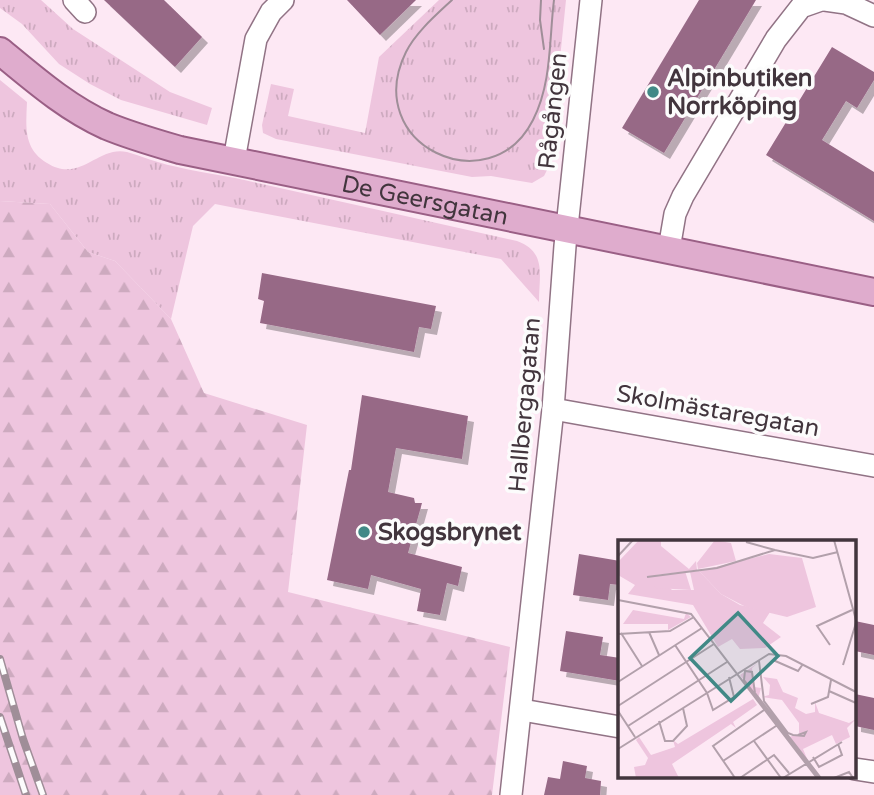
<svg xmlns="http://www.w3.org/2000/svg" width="874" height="795" font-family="'Varela Round',sans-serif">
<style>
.grass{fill:url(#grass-tufts)}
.forest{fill:url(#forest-firs)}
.building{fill:#976986;filter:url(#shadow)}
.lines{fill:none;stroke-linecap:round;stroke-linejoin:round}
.minor-casing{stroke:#917385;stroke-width:24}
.major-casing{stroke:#9a5f85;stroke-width:30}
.minor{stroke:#fff;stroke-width:21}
.major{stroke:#dfaccd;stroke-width:26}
.tram{stroke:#9f8e98;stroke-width:2}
.rail-casing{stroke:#9f8e98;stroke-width:8}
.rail{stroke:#fcfcfc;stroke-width:5;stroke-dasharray:16;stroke-linecap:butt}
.poi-dot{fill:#418986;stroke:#fcfcfc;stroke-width:2.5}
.labels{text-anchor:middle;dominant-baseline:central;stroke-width:7;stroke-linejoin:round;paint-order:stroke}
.poi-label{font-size:24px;font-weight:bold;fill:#42353d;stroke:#fcfcfc;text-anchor:start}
.street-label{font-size:24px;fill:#42353d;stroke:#fcfcfc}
.inset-road{fill:none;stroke:#b2a0ab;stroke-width:2}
.view{fill:#418986;fill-opacity:0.15;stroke:#418986;stroke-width:3.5}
.inset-edge{fill:none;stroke:#42353d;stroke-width:3.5}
</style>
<defs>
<pattern id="grass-tufts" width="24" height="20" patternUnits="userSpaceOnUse" patternTransform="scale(1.75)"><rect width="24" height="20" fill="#eec5de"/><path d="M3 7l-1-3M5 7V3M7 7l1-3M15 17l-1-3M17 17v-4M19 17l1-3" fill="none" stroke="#cdaabf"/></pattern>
<pattern id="forest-firs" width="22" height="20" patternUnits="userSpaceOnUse" patternTransform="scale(1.75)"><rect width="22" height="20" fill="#eec5de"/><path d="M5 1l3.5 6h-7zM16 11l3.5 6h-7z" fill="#cdaabf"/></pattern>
<filter id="shadow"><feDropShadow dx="6" dy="6" stdDeviation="0" flood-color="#0004"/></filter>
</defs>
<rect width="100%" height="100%" fill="#fde8f4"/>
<g class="grass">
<path d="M 0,0 L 41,0 L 73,29 L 170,92 L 212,108 L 207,125 L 121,100 L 90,84 L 59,64 L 22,24 L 0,8 Z"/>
<path d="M 439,0 L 566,0 L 549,166 L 544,176 L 532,183 L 491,176 L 472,177 L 276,139 L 263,133 L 262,125 L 271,84 L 294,89 L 288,116 L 365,133 L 379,57 Z"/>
<path d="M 0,80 L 27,102 C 26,126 23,149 47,163 C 80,184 98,145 127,152 C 142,156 157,163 173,166 C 193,171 215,174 235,178 C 329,199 423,220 517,241 C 547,252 539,275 539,302 L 501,259 L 215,204 L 193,226 L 171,319 L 115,261 L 88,252 L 50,204 L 0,201 Z"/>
</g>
<path class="forest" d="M 0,201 L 50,204 L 88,252 L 115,261 L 171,319 L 204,393 L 307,425 L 288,592 L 510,647 L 492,795 L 0,795 Z"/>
<g class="building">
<path d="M 104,0 L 164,0 L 202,37 L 175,67 Z"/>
<path d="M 347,0 L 416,0 L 380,35 Z"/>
<path d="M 699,0 L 756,0 L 664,153 L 622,128 Z"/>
<path d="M 832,47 L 874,72 L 874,80 L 857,108 L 846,101 L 822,140 L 874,172 L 874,221 L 766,155 Z"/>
<path d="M 262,273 L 436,306 L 431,329 L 419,327 L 414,352 L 260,323 L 264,301 L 258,299 Z"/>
<path d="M 362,395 L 468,416 L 462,459 L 396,448 L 388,492 L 414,498 L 415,503 L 422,503 L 408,553 L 462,567 L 458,586 L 447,583 L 440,615 L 417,611 L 421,589 L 371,575 L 368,589 L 327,580 L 349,470 L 351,470 Z"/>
<path d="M 579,554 L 620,561 L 620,585 L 610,584 L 608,600 L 573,595 Z"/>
<path d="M 855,621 L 874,625 L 874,655 L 855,651 Z"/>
<path d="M 566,631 L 603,637 L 600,655 L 620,658 L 620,681 L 560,671 Z"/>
<path d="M 855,694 L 874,698 L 874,730 L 855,726 Z"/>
<path d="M 563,761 L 587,766 L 585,778 L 601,781 L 600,795 L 544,795 L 548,777 L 560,779 Z"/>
</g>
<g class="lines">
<defs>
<g id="minor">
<path d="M 74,0 L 85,12"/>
<path d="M 825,0 L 846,3 L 874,16"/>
<path d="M 234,160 L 256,39 L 271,12 L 283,0"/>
<path d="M 669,249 L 675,214 L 683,196 L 776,39 L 801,7 L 821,0"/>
<path d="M 553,409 L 874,466"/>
<path d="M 522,710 L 620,727"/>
<path d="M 855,769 L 874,772"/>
<path d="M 511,795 L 553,409 L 565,246 L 591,0"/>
</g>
<g id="major">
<path id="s1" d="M 0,51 C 34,79 67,108 107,126 C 131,136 156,143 180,150 L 874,292"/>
</g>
</defs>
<use href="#minor" class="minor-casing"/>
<use href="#major" class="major-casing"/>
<use href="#minor" class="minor"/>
<use href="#major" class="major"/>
<g class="tram">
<path d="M 452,0 C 436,15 416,32 406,52 C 360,145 490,205 533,120 C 552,83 549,40 554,0"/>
<path d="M 541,0 L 540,20 L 544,49"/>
</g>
<defs>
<g id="rail">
<path d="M 0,659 L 23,739 L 43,795"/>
<path d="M 0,717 L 26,795"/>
</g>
</defs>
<use href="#rail" class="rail-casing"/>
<use href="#rail" class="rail"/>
</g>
<g class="poi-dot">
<circle cx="653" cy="92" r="7"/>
<circle cx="364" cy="532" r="7"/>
</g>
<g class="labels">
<g class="poi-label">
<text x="667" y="78">Alpinbutiken<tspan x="667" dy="28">Norrköping</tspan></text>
<text x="378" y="532">Skogsbrynet</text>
</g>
<g class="street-label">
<text transform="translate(553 111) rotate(-84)">Rågången</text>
<text stroke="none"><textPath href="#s1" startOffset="458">De Geersgatan</textPath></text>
<text transform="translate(525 405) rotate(-85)">Hallbergagatan</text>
<text transform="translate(718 411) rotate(10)">Skolmästaregatan</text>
</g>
</g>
<g transform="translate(618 540)">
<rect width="238" height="238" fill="#fde8f4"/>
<path d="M 97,0 L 113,3 L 118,21 L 80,29 L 79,23 ZM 140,123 L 134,128 L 136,147 L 143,148 L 140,159 L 122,135 ZM 145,137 L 159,139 L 165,152 L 180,158 L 177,168 L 188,174 L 197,172 L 197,162 L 201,173 L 231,183 L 238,179 L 229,188 L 232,197 L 218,204 L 214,195 L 185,209 L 190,221 L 171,197 L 181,194 L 181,183 L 164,160 L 144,157 L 151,155 L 152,145 ZM 135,159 L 139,165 L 115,182 L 118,188 L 113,184 L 54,224 L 61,238 L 18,238 L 16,227 L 27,225 L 30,218 L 18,200 L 21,197 L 33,215 L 57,207 L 55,200 L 60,204 Z" fill="#eec5de"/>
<path d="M 21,0 L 43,0 L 43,6 L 71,29 L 78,21 L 79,30 L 38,35 L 54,50 L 76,50 L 72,32 L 81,31 L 103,54 L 122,65 L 152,72 L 145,83 L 163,97 L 147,108 L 122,109 L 114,99 L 100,107 L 75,65 L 10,54 L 17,45 L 0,35 L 0,22 ZM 15,70 L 66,79 L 68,73 L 73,77 L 50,90 L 50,84 L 5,84 Z" fill="#eec5de"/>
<path d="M 151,14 L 184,18 L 198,67 L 169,77 L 128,67 L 103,54 L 81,31 ZM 67,31 L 73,50 L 38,48 L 29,37 Z" fill="#eec5de"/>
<path class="inset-road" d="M 216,0 L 238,80M 128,2 L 157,10M 0,16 L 15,0M 29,37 L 99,28 L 157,10 L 195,18 L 220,12M 0,60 L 73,74 L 199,238M 31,92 L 41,115M 3,93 L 24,126M 0,94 L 52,91 L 76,77M 57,105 L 89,153 L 95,170 L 116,157 L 111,137M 212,105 L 199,86 L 234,70M 155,120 L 180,131 L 185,124M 141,121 L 146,161 L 170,193 L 175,195 L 186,196 L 188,192 L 180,195M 225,125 L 238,83M 0,142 L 84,88M 211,151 L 238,163M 193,164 L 210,157 L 213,140M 0,166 L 96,104M 0,171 L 17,197M 41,181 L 47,201 L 55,201 L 69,186 L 65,168M 10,186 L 109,122M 136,201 L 163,238M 0,209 L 151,114 L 168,116 L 238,152M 195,217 L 201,227 L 224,215 L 220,204M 105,221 L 158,186M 117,238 L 95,206 L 146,170M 122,238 L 156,215 L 171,233M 165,238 L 224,202M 201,238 L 126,140 L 127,131 L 134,132 L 137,153 L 203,238M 216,238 L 231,232 L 235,238"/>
<path class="view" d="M 120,73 L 160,116 L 113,161 L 72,118 Z"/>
<rect width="238" height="238" class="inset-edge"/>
</g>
</svg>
